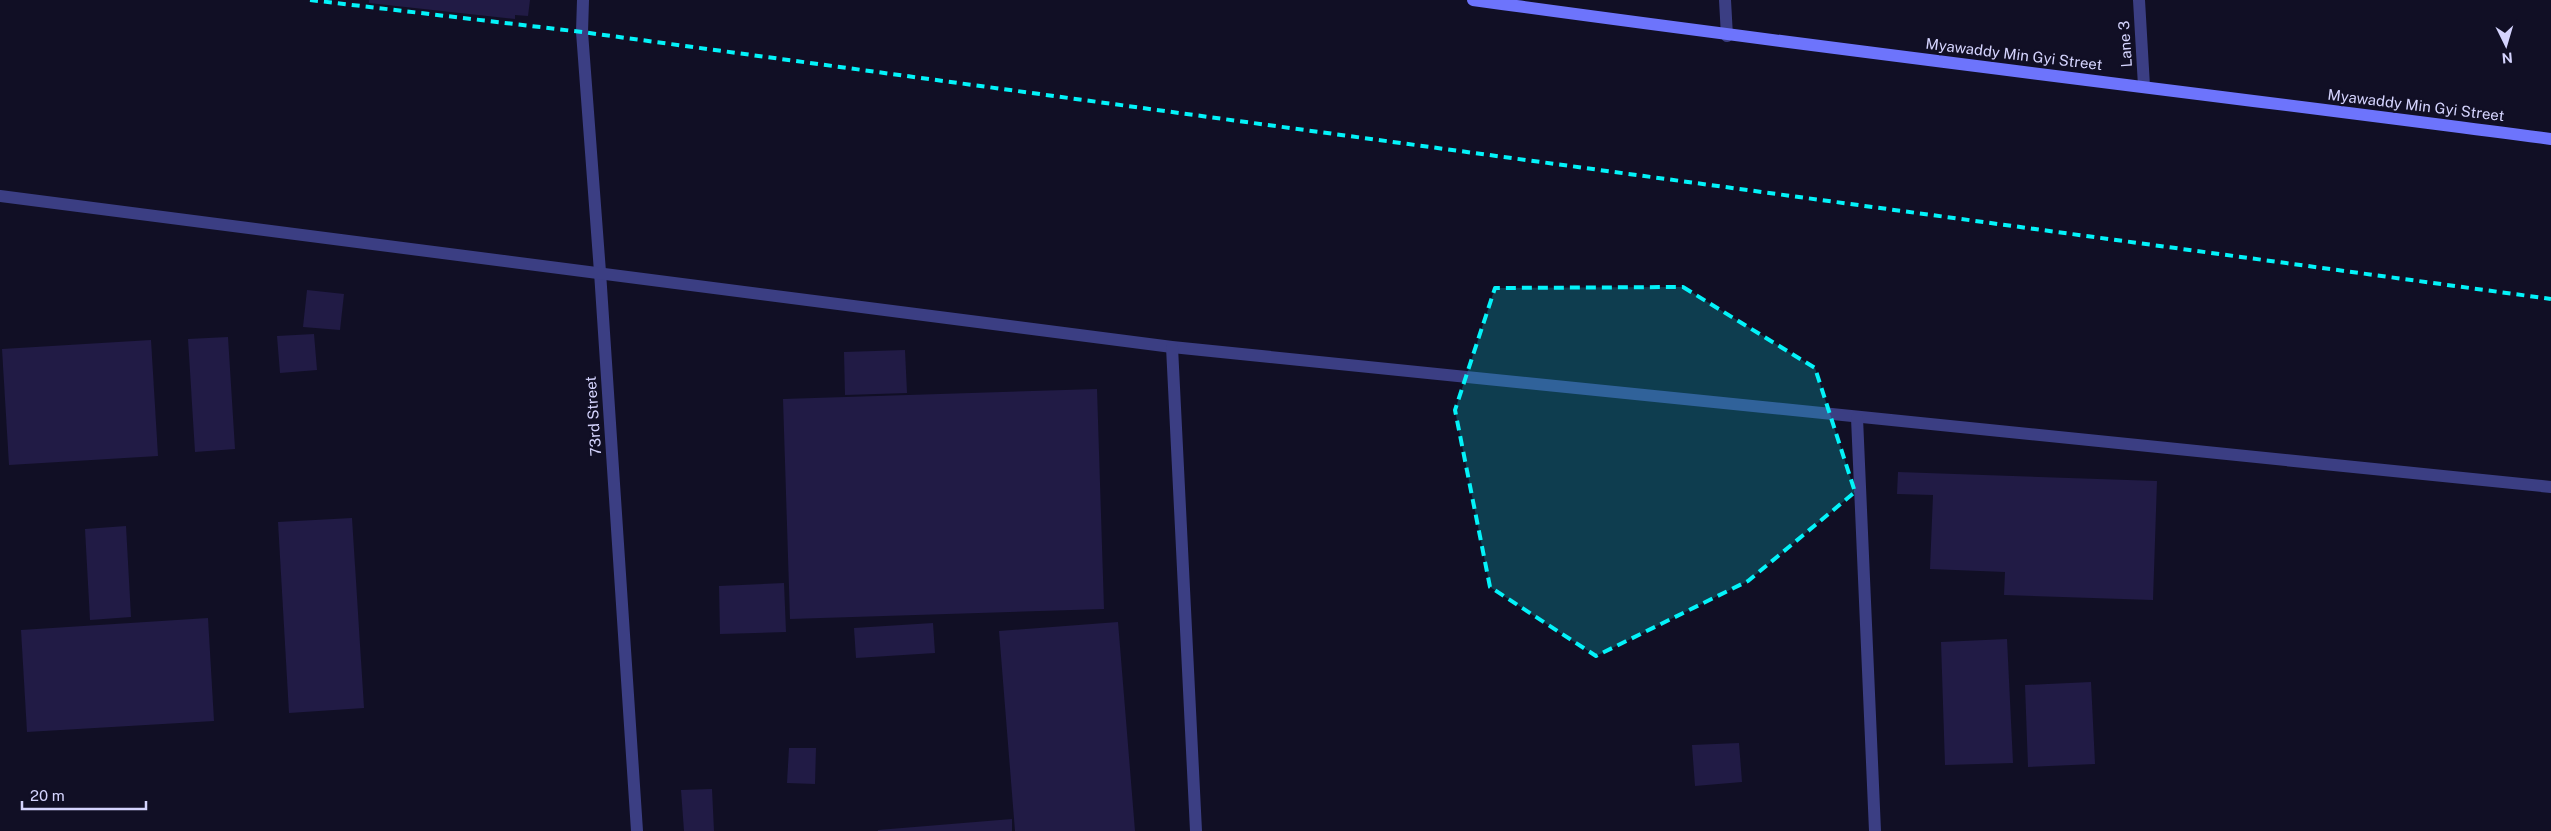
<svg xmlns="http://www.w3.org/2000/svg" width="2551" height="831" font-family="'Public Sans',sans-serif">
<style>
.building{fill:#211b45}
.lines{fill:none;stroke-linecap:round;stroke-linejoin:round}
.minor{stroke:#3b3e83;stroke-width:12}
.tertiary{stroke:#3b3e83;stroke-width:12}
.secondary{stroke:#6d74fc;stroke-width:12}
.rail{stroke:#04f3f9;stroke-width:4;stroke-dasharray:8 6;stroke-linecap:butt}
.marked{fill:#04f3f9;fill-opacity:0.2;stroke:#04f3f9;stroke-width:4;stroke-dasharray:10 6;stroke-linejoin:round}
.labels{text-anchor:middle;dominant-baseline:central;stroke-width:4.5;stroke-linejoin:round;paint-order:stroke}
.street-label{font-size:15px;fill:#d5d4fe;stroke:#110f25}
</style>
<rect width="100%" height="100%" fill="#110f25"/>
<g class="building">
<path d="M 369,0 L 530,0 L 528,16 L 515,15 L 515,19 L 369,3 Z"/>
<path d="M 307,290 L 344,294 L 340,330 L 303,327 Z"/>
<path d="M 314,334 L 317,370 L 280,373 L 277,336 Z"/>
<path d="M 228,337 L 235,449 L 195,452 L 188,339 Z"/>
<path d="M 151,340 L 158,456 L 9,465 L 2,349 Z"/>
<path d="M 905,350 L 907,393 L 845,395 L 844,352 Z"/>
<path d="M 1097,389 L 1104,609 L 790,619 L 783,399 Z"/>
<path d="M 1898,472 L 2157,481 L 2153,600 L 2004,595 L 2005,572 L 1930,569 L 1933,495 L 1897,494 Z"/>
<path d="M 352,518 L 364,708 L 289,713 L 278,522 Z"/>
<path d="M 126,526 L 131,617 L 90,620 L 85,529 Z"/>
<path d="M 784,583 L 786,632 L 720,634 L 719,586 Z"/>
<path d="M 208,618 L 214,721 L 27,732 L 21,630 Z"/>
<path d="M 1118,622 L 1135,831 L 1015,831 L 999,631 Z"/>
<path d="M 933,623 L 935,653 L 856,658 L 854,628 Z"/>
<path d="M 2007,639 L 2013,763 L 1945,765 L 1941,642 Z"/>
<path d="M 2091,682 L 2095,764 L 2028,767 L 2025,685 Z"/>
<path d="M 1739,743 L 1742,782 L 1695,786 L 1692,745 Z"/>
<path d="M 789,748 L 816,748 L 815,784 L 787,783 Z"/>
<path d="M 712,789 L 714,831 L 684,831 L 681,790 Z"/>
<path d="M 1012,819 L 1012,831 L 878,831 L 878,830 Z"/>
</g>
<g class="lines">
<g class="minor">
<path d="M 583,0 L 582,32 L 600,272 L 637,831"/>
<path d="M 2139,0 L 2144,86"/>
<path d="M 0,196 L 1172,347 L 2551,487"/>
<path d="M 1172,347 L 1196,831"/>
<path d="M 1857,418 L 1875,831"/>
</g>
<path class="tertiary" d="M 1725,0 L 1727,36"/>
<path class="secondary" d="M 1473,0 C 1832,50 2192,92 2551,139"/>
<path class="rail" d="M 310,0 L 582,32 L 2551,299"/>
</g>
<path class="marked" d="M 1683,287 L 1815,368 L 1855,492 L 1748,581 L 1596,656 L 1490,587 L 1455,410 L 1495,288 Z"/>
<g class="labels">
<g class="street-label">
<text transform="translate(2125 44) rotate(-94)">Lane 3</text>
<text transform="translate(2014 54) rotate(7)">Myawaddy Min Gyi Street</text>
<text transform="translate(2416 105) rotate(7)">Myawaddy Min Gyi Street</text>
<text transform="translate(593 416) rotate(-94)">73rd Street</text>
</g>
</g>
<g transform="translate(2506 45) rotate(175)" stroke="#110f25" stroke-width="4" paint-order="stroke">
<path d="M0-4L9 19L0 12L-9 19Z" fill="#d5d4fe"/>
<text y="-8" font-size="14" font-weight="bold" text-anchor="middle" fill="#d5d4fe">N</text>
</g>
<path d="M22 801v8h124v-8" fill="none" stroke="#d5d4fe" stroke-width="2.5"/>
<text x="30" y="801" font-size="15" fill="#d5d4fe" stroke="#110f25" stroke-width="4" paint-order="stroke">20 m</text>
</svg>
